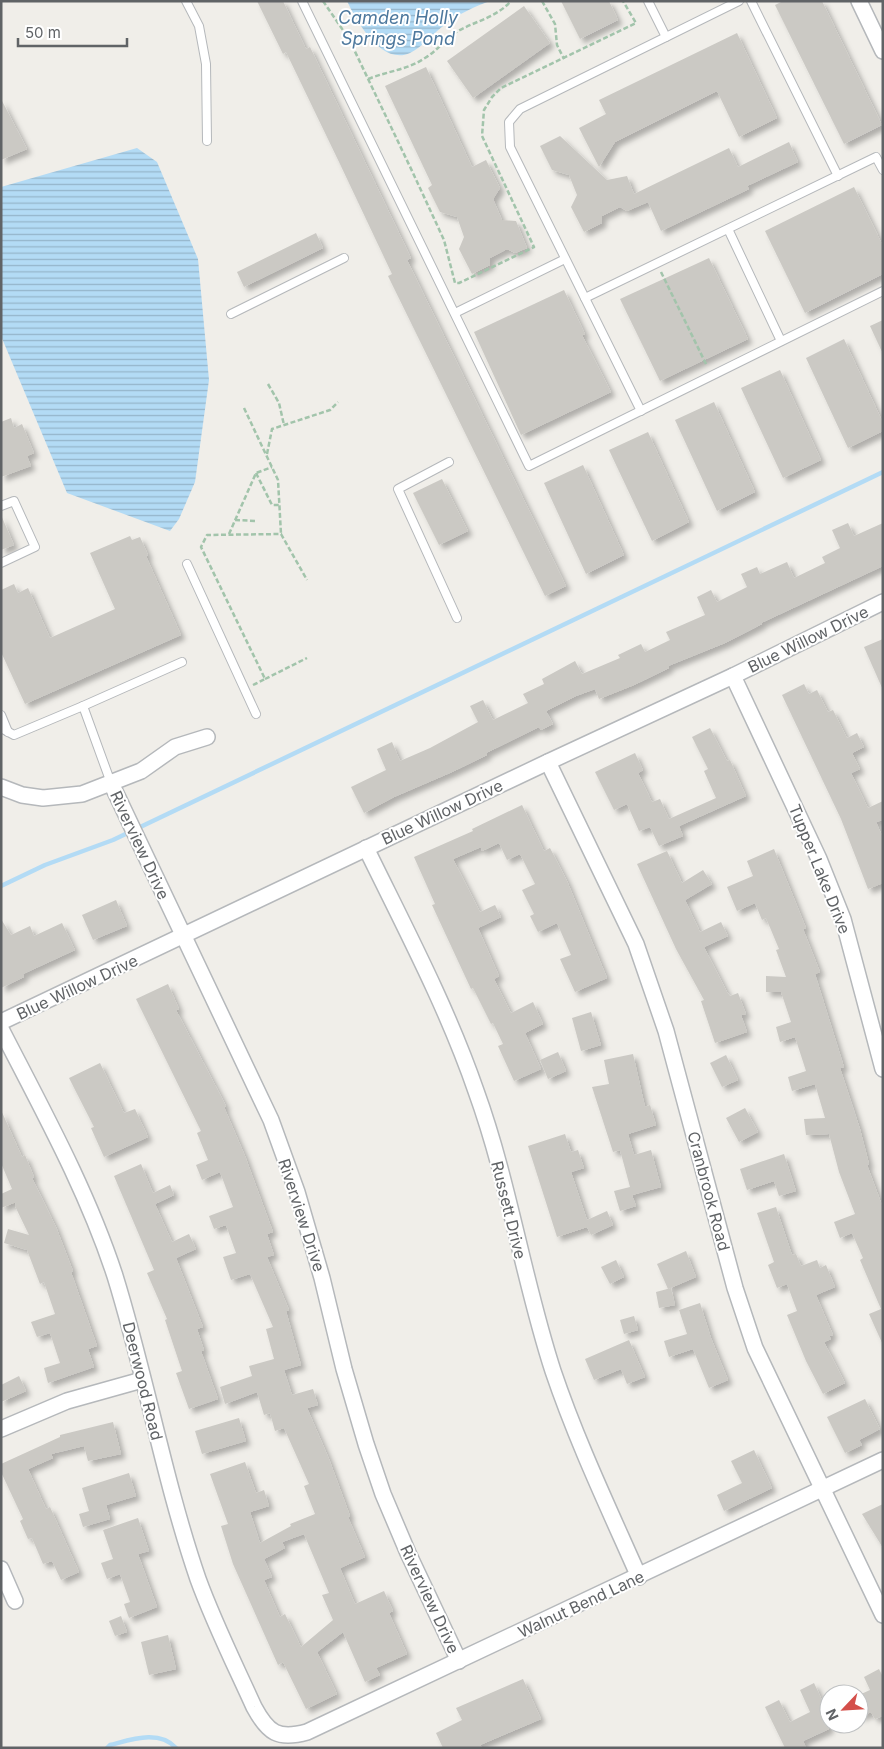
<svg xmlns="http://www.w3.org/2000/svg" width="884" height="1749" font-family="Inter,sans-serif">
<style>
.water{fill:url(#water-rules)}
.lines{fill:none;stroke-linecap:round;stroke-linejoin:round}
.stream{stroke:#b3dbf5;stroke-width:4.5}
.building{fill:#cbc9c4;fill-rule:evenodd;filter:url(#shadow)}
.lane-casing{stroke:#b5b8bb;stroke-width:10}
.street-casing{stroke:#b5b8bb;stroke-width:18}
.path{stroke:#a2c4ab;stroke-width:2.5;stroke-dasharray:5 2.5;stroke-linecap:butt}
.lane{stroke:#fff;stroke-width:8}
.street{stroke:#fff;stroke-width:15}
.labels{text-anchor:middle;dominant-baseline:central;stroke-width:4;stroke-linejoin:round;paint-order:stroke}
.street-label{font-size:16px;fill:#606366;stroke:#fff}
.water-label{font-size:18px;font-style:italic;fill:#4d789d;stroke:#fff}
</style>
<defs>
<pattern id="water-rules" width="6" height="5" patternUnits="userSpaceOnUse" patternTransform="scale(1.25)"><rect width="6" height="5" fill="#b3dbf5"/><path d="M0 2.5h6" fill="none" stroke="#95b5ca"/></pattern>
<filter id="shadow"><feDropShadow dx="4.5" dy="4.5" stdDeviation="2.5" flood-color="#0004"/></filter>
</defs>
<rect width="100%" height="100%" fill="#f0eee9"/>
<g class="water">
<path d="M 347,1 L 490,1 C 474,7 460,13 446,24 C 434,32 423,47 410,53 C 381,66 356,20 347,1 Z"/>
<path d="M 137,148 L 157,162 L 198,259 L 209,380 L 195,482 L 179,519 L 170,531 L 67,493 L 1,336 L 1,187 Z"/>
</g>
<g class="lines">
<g class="stream">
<path d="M 1,886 L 45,865 L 113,840 L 883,472"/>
<path d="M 107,1748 L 110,1745 C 130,1740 159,1729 176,1748"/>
</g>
</g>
<g class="building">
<path d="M 257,1 L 283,1 L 306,49 L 310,47 L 411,258 L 407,260 L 566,586 L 545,596 L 388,276 L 392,274 L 340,164 L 286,52 L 283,54 Z"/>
<path d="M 561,1 L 609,1 L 618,20 L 580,39 Z"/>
<path d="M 783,1 L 822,1 L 882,125 L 844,144 L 775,5 Z"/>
<path d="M 524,6 L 550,43 L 473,98 L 447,61 Z"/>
<path d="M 737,33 L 777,118 L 739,137 L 717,91 L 615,142 L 599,167 L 579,128 L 606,114 L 599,100 Z"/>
<path d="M 426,67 L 472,167 L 486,160 L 500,188 L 493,199 L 502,220 L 516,221 L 527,248 L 515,253 L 507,249 L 490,258 L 490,265 L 472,274 L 459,249 L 464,237 L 457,217 L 440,212 L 428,188 L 432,185 L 385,86 Z"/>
<path d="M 1,99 L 27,149 L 1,160 Z"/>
<path d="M 560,136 L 607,180 L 627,176 L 634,194 L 729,148 L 738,167 L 789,142 L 798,162 L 747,186 L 749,189 L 661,231 L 648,202 L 627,211 L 620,207 L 602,216 L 602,223 L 584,232 L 571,207 L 577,195 L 569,175 L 552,170 L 540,146 Z"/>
<path d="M 854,187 L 883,246 L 883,274 L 805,313 L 765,231 Z"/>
<path d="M 316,233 L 323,248 L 244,287 L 237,272 Z"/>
<path d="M 709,258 L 748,339 L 660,381 L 620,299 Z"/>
<path d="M 564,290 L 585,334 L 582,335 L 611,392 L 521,435 L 474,332 Z"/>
<path d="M 883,320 L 883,354 L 870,326 Z"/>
<path d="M 844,339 L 883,423 L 883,431 L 848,448 L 806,358 Z"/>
<path d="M 780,370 L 821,460 L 783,478 L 741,388 Z"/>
<path d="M 714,402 L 755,492 L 717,511 L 675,420 Z"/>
<path d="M 11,418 L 14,428 L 22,424 L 34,453 L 27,456 L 31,466 L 1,477 L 1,422 Z"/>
<path d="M 648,432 L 689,522 L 652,541 L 609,450 Z"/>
<path d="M 583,465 L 624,555 L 586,574 L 544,483 Z"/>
<path d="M 442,479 L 468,531 L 439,545 L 413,493 Z"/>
<path d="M 1,515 L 14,545 L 1,550 Z"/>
<path d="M 848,523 L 854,536 L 883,523 L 883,566 L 761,623 L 762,624 L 725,643 L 668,666 L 669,668 L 634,685 L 599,699 L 595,689 L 576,696 L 546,711 L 553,724 L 541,730 L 539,727 L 486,753 L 487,755 L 452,772 L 394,797 L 364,813 L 351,787 L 386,770 L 377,749 L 392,742 L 400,761 L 430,748 L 478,722 L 470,706 L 483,700 L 493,720 L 528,703 L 523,694 L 544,684 L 542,679 L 575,661 L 582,674 L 620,658 L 618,655 L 641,644 L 645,652 L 670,640 L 666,632 L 705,615 L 697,597 L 711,590 L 717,602 L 747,587 L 741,574 L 757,567 L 760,574 L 787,562 L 794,578 L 825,563 L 822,557 L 840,548 L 832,530 Z"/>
<path d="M 130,536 L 132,540 L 140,537 L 148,555 L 146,556 L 181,635 L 25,704 L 1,652 L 1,590 L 14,584 L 18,593 L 28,588 L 50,638 L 115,609 L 90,553 Z"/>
<path d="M 883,639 L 883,690 L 864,647 Z"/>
<path d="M 804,684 L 809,694 L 817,690 L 828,712 L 833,710 L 847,738 L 857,733 L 864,747 L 852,753 L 860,769 L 851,773 L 868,808 L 883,801 L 883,820 L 876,822 L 883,838 L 883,883 L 868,889 L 841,819 L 782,695 Z"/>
<path d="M 710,728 L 727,761 L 730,760 L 746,796 L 679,826 L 683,836 L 659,846 L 650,827 L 639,831 L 627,804 L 614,810 L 595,772 L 635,753 L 643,770 L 638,773 L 652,802 L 660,799 L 669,819 L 716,798 L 704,771 L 708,769 L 692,737 Z"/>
<path d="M 522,805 L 544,851 L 550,848 L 567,881 L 607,978 L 575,992 L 560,959 L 571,955 L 557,923 L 538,932 L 530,916 L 534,914 L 522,890 L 535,884 L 520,854 L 507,860 L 499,843 L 482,851 L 481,847 L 453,859 L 480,912 L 495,905 L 501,917 L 478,928 L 499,976 L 494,979 L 511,1013 L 533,1002 L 543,1024 L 525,1033 L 541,1069 L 514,1081 L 498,1046 L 503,1044 L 493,1023 L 491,1024 L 473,988 L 471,989 L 432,905 L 435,904 L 414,857 L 473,831 L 472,829 Z"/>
<path d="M 774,849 L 806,928 L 803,929 L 820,972 L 815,974 L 844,1067 L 840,1068 L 860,1129 L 869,1164 L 867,1165 L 883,1208 L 883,1345 L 869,1314 L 881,1309 L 860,1260 L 863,1258 L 852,1233 L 840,1238 L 834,1222 L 855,1214 L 839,1172 L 829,1134 L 806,1135 L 804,1119 L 825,1118 L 815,1084 L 792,1091 L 788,1077 L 806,1071 L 795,1037 L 780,1042 L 776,1027 L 791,1022 L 781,992 L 766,992 L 766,976 L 786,977 L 776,950 L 779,949 L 766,918 L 762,920 L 755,903 L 737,911 L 727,887 L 753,876 L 747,861 Z"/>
<path d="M 667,851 L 682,883 L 703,870 L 712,884 L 685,900 L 700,932 L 721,922 L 728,936 L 704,947 L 727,992 L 730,996 L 738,993 L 746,1014 L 741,1015 L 747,1032 L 715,1043 L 701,1001 L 704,1000 L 676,949 L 637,864 Z"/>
<path d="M 116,900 L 127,926 L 93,940 L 82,915 Z"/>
<path d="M 1,919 L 11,935 L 30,926 L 34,936 L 62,923 L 75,950 L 23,974 L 24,977 L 1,988 Z"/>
<path d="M 168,984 L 179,1009 L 176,1010 L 226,1106 L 224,1107 L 245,1156 L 273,1232 L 267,1234 L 274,1255 L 267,1257 L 289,1310 L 286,1311 L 301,1365 L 284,1370 L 292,1395 L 313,1389 L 318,1405 L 307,1408 L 329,1459 L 350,1516 L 348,1517 L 365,1557 L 340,1568 L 355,1604 L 384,1591 L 393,1611 L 389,1613 L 407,1654 L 376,1668 L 380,1675 L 365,1682 L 343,1632 L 317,1652 L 337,1694 L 306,1709 L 283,1662 L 278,1665 L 233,1564 L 221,1526 L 228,1524 L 210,1474 L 245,1462 L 256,1493 L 264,1490 L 269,1506 L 250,1512 L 260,1543 L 291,1526 L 290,1524 L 315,1514 L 304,1486 L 309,1484 L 284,1428 L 275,1431 L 270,1413 L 264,1415 L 257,1392 L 225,1404 L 220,1387 L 252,1376 L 249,1366 L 274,1359 L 266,1329 L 273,1327 L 250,1274 L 231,1280 L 223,1257 L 236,1253 L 226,1225 L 214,1229 L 209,1216 L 233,1207 L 220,1172 L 202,1180 L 196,1165 L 208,1160 L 197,1133 L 201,1131 L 136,999 ZM 304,1534 L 329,1593 L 322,1595 L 333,1620 L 301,1647 L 285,1614 L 280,1617 L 264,1580 L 272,1577 L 264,1559 L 285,1548 L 282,1542 Z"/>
<path d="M 591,1012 L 601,1045 L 581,1051 L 572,1018 Z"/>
<path d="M 558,1052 L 566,1071 L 548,1079 L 540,1060 Z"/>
<path d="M 633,1054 L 645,1107 L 650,1105 L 656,1125 L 628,1134 L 634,1155 L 651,1150 L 661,1187 L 632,1195 L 636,1206 L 620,1211 L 614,1191 L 630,1187 L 620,1150 L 613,1152 L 592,1087 L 609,1084 L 604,1060 Z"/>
<path d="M 726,1055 L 738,1080 L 722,1087 L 710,1063 Z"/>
<path d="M 100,1063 L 124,1113 L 135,1109 L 148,1137 L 104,1157 L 91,1128 L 94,1127 L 69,1078 Z"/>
<path d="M 745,1108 L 758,1132 L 739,1142 L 726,1118 Z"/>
<path d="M 1,1110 L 22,1157 L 25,1155 L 34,1177 L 32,1178 L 56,1227 L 73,1271 L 71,1272 L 97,1346 L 88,1349 L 94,1367 L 48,1383 L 44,1368 L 60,1363 L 50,1333 L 37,1337 L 31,1322 L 55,1314 L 44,1282 L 40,1284 L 27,1250 L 4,1243 L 8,1229 L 29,1235 L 15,1206 L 16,1202 L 1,1208 L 1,1194 L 12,1189 L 1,1163 Z"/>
<path d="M 565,1134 L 571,1152 L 578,1150 L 584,1168 L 571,1172 L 587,1220 L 607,1211 L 613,1225 L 591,1235 L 587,1227 L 557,1237 L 528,1146 Z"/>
<path d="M 784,1154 L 796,1191 L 779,1196 L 774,1181 L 747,1190 L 740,1169 Z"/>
<path d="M 141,1164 L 153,1193 L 170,1185 L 174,1195 L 155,1204 L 172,1242 L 189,1234 L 196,1249 L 176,1258 L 203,1327 L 197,1329 L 204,1350 L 201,1351 L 218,1399 L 189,1409 L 176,1373 L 182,1371 L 165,1320 L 167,1319 L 147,1273 L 154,1270 L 114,1176 Z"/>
<path d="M 776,1207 L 792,1255 L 796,1254 L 801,1266 L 817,1260 L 820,1268 L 826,1265 L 835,1287 L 816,1295 L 833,1335 L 829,1336 L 831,1339 L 824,1342 L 845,1383 L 823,1394 L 806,1361 L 787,1315 L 797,1311 L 787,1284 L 777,1288 L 768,1265 L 774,1262 L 757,1213 Z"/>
<path d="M 686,1251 L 696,1277 L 668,1289 L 657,1264 Z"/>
<path d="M 616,1260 L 624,1277 L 610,1284 L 601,1267 Z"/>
<path d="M 671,1288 L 675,1305 L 659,1308 L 656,1292 Z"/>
<path d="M 700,1303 L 711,1338 L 728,1380 L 709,1388 L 693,1349 L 669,1357 L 664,1341 L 687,1334 L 679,1310 Z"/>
<path d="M 634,1316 L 638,1330 L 624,1334 L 620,1320 Z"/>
<path d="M 629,1340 L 645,1377 L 627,1384 L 621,1369 L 594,1380 L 585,1359 Z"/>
<path d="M 19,1376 L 26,1391 L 1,1402 L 1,1385 Z"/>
<path d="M 865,1399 L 880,1429 L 859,1440 L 862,1445 L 845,1453 L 827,1417 Z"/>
<path d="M 239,1418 L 246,1441 L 202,1454 L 195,1431 Z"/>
<path d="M 113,1422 L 121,1454 L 88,1461 L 84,1446 L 51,1454 L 53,1458 L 28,1469 L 46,1509 L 50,1507 L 79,1572 L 61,1580 L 52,1561 L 43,1564 L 32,1538 L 28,1539 L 20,1521 L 23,1519 L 1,1472 L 1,1464 L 60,1437 L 60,1435 Z"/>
<path d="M 754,1450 L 772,1488 L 724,1511 L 717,1495 L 742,1483 L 731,1461 Z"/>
<path d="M 129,1473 L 136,1496 L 106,1505 L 110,1519 L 83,1527 L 79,1514 L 89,1511 L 82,1488 Z"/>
<path d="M 883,1504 L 883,1548 L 862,1514 Z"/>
<path d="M 138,1518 L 149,1551 L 138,1554 L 157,1607 L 129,1618 L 124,1604 L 130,1602 L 120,1574 L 107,1579 L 101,1563 L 113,1559 L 103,1530 Z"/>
<path d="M 121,1616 L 127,1632 L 115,1636 L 109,1621 Z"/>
<path d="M 168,1635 L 176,1669 L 149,1675 L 141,1642 Z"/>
<path d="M 879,1669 L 883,1677 L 883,1716 L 875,1719 L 871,1712 L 859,1717 L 859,1695 L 870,1690 L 864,1677 Z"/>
<path d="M 523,1679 L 541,1719 L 480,1745 L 482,1748 L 443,1748 L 436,1733 L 462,1720 L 456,1708 Z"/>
<path d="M 814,1683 L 829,1715 L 829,1729 L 803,1741 L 806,1748 L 785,1748 L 765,1707 L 779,1700 L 790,1722 L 810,1712 L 800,1690 Z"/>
</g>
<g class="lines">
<defs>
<g id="lane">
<path d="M 186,1 L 199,26 L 206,64 L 207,141"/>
<path d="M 302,1 L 529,466 L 883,291"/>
<path d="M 648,1 L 666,37"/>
<path d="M 751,1 L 838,176"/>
<path d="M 728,229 L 781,341"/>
<path d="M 585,298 L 876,157 L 883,170"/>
<path d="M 455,313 L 565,259"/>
<path d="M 231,314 L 344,258"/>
<path d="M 641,411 L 510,147 L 509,122 L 520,109 L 739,1"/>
<path d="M 449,462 L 398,489 L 457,618"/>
<path d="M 1,506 L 14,501 L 35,547 L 1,563"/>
<path d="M 187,564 L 256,714"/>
<path d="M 83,706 L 182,662"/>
<path d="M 1,715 L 8,732"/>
<path d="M 1,728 L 14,735 L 83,706 L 111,783"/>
</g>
<g id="street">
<path d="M 859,1 L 883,51"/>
<path d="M 733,676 L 819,859 L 843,919 L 883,1069"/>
<path d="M 548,762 L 636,944 L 666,1031 L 735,1288 L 755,1348 L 883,1615"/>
<path d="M 111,783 L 271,1120 L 297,1192 L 322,1278 L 344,1369 L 366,1444 L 383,1494 L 408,1553 L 459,1661"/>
<path d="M 1,787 L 22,795 L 43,798 L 82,794 L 141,771 L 175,747 L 207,737"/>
<path d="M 366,848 C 405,928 447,1007 476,1091 C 509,1182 523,1279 553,1371 C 577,1442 609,1509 639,1577"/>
<path d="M 1,1022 L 548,762 L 733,676 L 883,602"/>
<path d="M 1,1029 C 42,1109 87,1190 115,1276 C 146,1376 164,1480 198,1579 C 214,1623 235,1665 254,1707 C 268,1733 278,1740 307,1732 L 883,1460"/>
<path d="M 1,1429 L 67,1401 L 142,1380"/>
<path d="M 1,1569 L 15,1601"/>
</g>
</defs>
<use href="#lane" class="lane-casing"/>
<use href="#street" class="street-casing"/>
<g class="path">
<path d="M 323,1 L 349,39 L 413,173 L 444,240 L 455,283 L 459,283 L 534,247 L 482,136 L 484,110 L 492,97 L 501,88 L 636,23 L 623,1"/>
<path d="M 542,1 L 555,24 L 557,45 L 564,59"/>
<path d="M 368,79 C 388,71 407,70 425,58 C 437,51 445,39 458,31 C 476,21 497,17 511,1"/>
<path d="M 661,272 L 707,366"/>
<path d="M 268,384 L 279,403 L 284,425"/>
<path d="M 244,408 L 278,480 L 281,534"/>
<path d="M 267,454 L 272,429 L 330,410 L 338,402"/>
<path d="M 256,473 L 272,505 L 280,505"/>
<path d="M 235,520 L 256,521"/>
<path d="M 229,534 L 256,473 L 272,467"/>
<path d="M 265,679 L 307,658"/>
<path d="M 253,685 L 265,679 L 201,547 L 207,535 L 281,534 L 307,580"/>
</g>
<use href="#lane" class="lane"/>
<use href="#street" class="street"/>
</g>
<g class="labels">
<g class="street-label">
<text transform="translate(808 639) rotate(-26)">Blue Willow Drive</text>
<text transform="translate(442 812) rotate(-25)">Blue Willow Drive</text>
<text transform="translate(140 845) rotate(65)">Riverview Drive</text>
<text transform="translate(820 869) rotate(68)">Tupper Lake Drive</text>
<text transform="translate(77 987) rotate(-25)">Blue Willow Drive</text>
<text transform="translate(709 1191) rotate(75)">Cranbrook Road</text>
<text transform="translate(509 1210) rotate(76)">Russett Drive</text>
<text transform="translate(302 1215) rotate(72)">Riverview Drive</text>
<text transform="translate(143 1381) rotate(76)">Deerwood Road</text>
<text transform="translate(430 1599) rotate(65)">Riverview Drive</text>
<text transform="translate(581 1604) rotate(-25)">Walnut Bend Lane</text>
</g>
<g class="water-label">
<text x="398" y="17">Camden Holly<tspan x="398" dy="21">Springs Pond</tspan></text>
</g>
</g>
<rect width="884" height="1749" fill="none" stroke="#606366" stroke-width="5"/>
<g transform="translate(844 1709) rotate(245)"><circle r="24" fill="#ffffff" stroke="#bfc1c2"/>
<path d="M0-4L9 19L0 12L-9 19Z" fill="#d44f4a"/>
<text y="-8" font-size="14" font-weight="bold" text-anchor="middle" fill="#606366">N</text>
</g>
<path d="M18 38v8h109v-8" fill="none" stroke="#606366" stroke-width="2.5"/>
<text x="25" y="38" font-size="15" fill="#606366" stroke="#ffffff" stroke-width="4" paint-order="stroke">50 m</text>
</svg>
